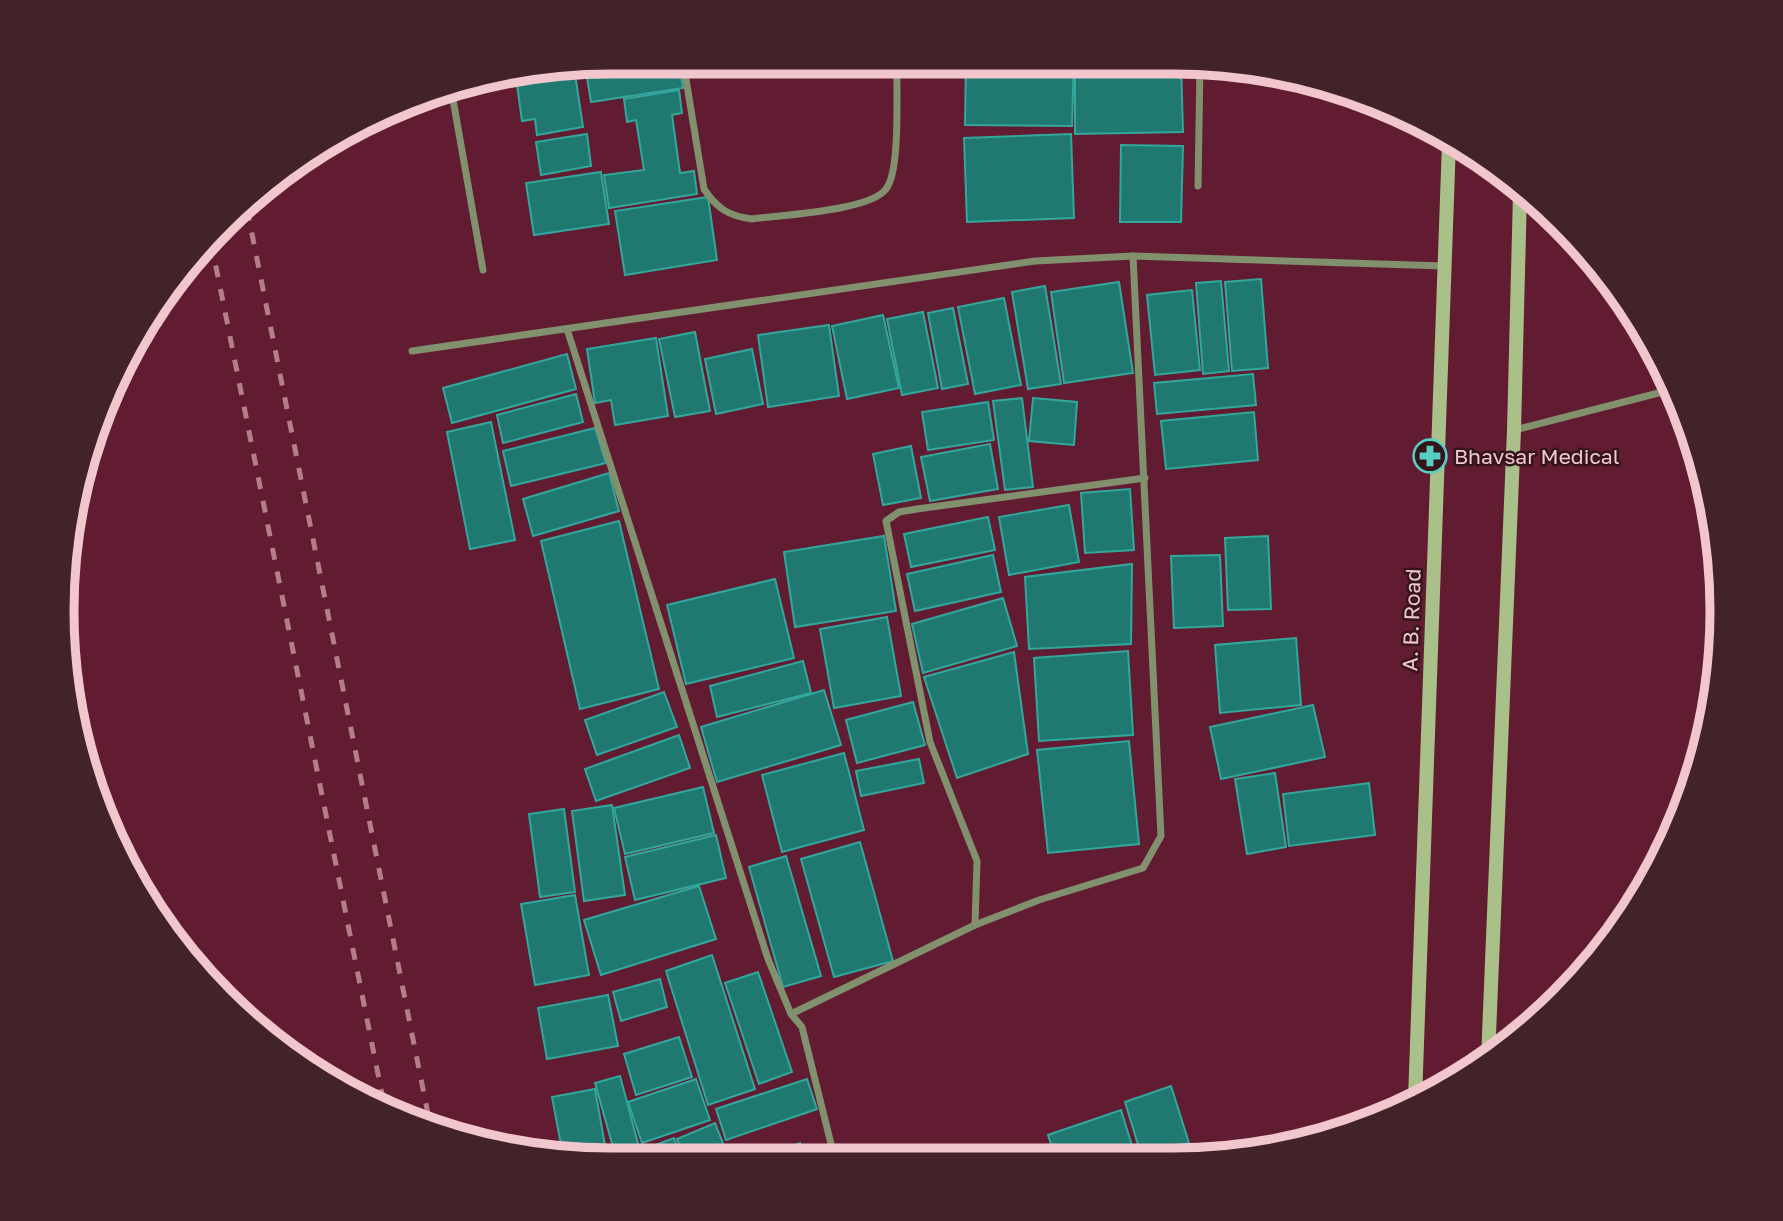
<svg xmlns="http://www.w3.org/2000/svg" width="1783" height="1221" font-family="'Golos Text',sans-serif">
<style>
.building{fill:#1f7971;stroke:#32a79d;stroke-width:2}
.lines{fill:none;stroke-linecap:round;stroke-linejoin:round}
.minor{stroke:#81906d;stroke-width:7}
.secondary{stroke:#a9c188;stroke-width:14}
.rail{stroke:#b47d8a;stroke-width:5;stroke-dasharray:12 12;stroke-linecap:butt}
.labels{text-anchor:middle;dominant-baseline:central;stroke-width:5;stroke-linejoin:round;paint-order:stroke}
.poi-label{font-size:21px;fill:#f2c6cd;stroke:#34151c;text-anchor:start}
.street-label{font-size:21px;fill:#f2c6cd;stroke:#34151c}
.rim{fill:none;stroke:#f2c6cd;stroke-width:9}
</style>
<rect width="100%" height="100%" fill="#621c31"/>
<g class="building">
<path d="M 610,61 L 679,61 L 683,88 L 591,102 L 585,65 Z"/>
<path d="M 966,61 L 1074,61 L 1072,126 L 965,125 Z"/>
<path d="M 1075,61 L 1181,62 L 1183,132 L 1075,134 Z"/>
<path d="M 574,67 L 583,127 L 537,135 L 535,119 L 522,121 L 516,77 Z"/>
<path d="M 679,90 L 682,113 L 672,115 L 680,173 L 694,171 L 697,194 L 609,208 L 604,175 L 644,170 L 636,120 L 627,122 L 624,99 Z"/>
<path d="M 587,134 L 591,166 L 541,175 L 536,142 Z"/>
<path d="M 1071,134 L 1074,218 L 967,222 L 964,138 Z"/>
<path d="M 1121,145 L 1183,146 L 1181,222 L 1120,222 Z"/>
<path d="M 601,172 L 609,224 L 534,235 L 526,183 Z"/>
<path d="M 708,197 L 717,260 L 625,275 L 615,211 Z"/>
<path d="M 1261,279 L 1268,368 L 1232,371 L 1225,282 Z"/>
<path d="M 1221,281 L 1229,371 L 1203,374 L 1196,283 Z"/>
<path d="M 1119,282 L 1133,373 L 1064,383 L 1051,292 Z"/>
<path d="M 1045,286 L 1061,384 L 1028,389 L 1012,292 Z"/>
<path d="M 1192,290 L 1200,370 L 1155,375 L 1147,295 Z"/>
<path d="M 1004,298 L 1021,385 L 975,394 L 958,307 Z"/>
<path d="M 953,308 L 968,384 L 942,389 L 928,313 Z"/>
<path d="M 923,312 L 938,388 L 902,395 L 887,319 Z"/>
<path d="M 883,315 L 899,388 L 847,399 L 832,326 Z"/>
<path d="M 829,325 L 839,396 L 768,407 L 758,335 Z"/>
<path d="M 695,332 L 710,411 L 675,417 L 659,339 Z"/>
<path d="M 656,338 L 668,416 L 615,425 L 611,400 L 595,403 L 587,349 Z"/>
<path d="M 752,349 L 763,404 L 716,414 L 705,359 Z"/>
<path d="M 567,354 L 576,389 L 452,423 L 443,388 Z"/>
<path d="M 1253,374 L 1256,405 L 1157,414 L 1154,383 Z"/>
<path d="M 576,394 L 583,422 L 503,443 L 497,415 Z"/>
<path d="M 1022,398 L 1033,487 L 1005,490 L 993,401 Z"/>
<path d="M 1033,398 L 1077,402 L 1074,445 L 1029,441 Z"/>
<path d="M 988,402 L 994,440 L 928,450 L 922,412 Z"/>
<path d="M 1254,412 L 1258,460 L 1166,469 L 1161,421 Z"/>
<path d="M 491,422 L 515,540 L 470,549 L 447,432 Z"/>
<path d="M 595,428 L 606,463 L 511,486 L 503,451 Z"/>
<path d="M 990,444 L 998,489 L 930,501 L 921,457 Z"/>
<path d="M 911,446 L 921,498 L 883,505 L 873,454 Z"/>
<path d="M 609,473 L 619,511 L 533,536 L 523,499 Z"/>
<path d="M 1130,489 L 1134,550 L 1085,553 L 1081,493 Z"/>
<path d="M 1069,505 L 1079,562 L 1009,575 L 999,517 Z"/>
<path d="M 988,517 L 995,550 L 911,567 L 904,534 Z"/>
<path d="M 619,521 L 659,689 L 580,709 L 541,541 Z"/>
<path d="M 884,536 L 896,611 L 795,627 L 784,552 Z"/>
<path d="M 1268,536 L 1271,609 L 1228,610 L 1225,538 Z"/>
<path d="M 993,555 L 1001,592 L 915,611 L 907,574 Z"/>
<path d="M 1220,555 L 1223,626 L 1174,628 L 1171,556 Z"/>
<path d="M 1132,564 L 1131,644 L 1029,649 L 1025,577 Z"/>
<path d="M 775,579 L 794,658 L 686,684 L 667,605 Z"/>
<path d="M 1003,598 L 1017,646 L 923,673 L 912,624 Z"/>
<path d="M 887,617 L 901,696 L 834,708 L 820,629 Z"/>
<path d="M 1296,638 L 1301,705 L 1220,713 L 1215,645 Z"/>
<path d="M 1128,651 L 1133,735 L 1039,741 L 1034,658 Z"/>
<path d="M 1014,652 L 1028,754 L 957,778 L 924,677 Z"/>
<path d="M 803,661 L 811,693 L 717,717 L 710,686 Z"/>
<path d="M 824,690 L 841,745 L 717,782 L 701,727 Z"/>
<path d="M 664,692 L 677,727 L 597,755 L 585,720 Z"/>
<path d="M 913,702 L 925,745 L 857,763 L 846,720 Z"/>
<path d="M 1313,705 L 1325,757 L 1221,779 L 1210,727 Z"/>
<path d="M 679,735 L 690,768 L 596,801 L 585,769 Z"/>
<path d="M 1129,741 L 1139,844 L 1048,853 L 1037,750 Z"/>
<path d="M 844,753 L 864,830 L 782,852 L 762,775 Z"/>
<path d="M 919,759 L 924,783 L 861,796 L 856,771 Z"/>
<path d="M 1275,773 L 1286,847 L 1247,854 L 1235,779 Z"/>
<path d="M 1369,783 L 1375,835 L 1289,846 L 1283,794 Z"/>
<path d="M 703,787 L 714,833 L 625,854 L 614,808 Z"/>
<path d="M 612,805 L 625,895 L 584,901 L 572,811 Z"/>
<path d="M 564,809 L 575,892 L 540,897 L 529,814 Z"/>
<path d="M 716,835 L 726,878 L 635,900 L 625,857 Z"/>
<path d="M 860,842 L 893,961 L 834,977 L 801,859 Z"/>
<path d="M 786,856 L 821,976 L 783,987 L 749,867 Z"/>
<path d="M 699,886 L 716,939 L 601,975 L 584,920 Z"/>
<path d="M 575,895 L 589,975 L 535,985 L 521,904 Z"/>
<path d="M 712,955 L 755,1089 L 708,1105 L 666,971 Z"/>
<path d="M 758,972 L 792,1072 L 759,1084 L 725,983 Z"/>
<path d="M 660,979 L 667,1007 L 621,1021 L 613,992 Z"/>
<path d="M 608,995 L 618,1046 L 547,1059 L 538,1008 Z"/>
<path d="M 679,1037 L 692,1077 L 636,1095 L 624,1054 Z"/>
<path d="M 620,1076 L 639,1147 L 615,1154 L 595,1083 Z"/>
<path d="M 696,1079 L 710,1120 L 642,1143 L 628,1102 Z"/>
<path d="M 807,1079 L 817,1109 L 726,1140 L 716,1109 Z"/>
<path d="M 1171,1086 L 1189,1143 L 1142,1158 L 1125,1102 Z"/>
<path d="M 595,1089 L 607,1157 L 563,1155 L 552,1097 Z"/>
<path d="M 1121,1110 L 1135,1155 L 1120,1160 L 1056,1160 L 1048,1135 Z"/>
<path d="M 715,1123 L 724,1146 L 686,1160 L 677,1139 Z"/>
<path d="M 674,1138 L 682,1160 L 616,1160 Z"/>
<path d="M 800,1143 L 806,1160 L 755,1160 Z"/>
</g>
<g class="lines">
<g class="minor">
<path d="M 683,61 L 704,189 C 717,209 729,216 752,219 C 780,215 870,211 886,189 C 901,170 896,89 897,61"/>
<path d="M 451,88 L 483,270"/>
<path d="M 1198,186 L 1200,64"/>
<path d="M 567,329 L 768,959 L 791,1014 L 802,1027 L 835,1160"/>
<path d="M 412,351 L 1035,261 L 1133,256 L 1444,266"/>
<path d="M 1515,430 L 1674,389"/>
<path d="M 975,925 L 977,861 L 930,742 L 886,521 L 899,512 L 917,509 L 1145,478"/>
<path d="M 791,1014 L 975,925 L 1039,900 L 1143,868 L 1161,836 L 1133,256"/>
</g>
<g class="secondary">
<path d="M 1488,1059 L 1514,430 L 1520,193"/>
<path d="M 1415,1100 L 1449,142"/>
</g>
<g class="rail">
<path d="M 247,209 L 430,1124"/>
<path d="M 211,242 L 385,1109"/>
</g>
</g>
<defs>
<symbol id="pharmacy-ring" viewBox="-11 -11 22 22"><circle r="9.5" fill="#34151c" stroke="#57cec2" stroke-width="1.5"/><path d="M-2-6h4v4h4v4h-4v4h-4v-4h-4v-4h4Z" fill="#57cec2"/></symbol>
</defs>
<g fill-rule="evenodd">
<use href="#pharmacy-ring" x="1411" y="437" width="38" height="38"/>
</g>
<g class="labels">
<g class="poi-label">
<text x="1454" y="456">Bhavsar Medical</text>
</g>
<g class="street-label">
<text transform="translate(1411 620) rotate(-88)">A. B. Road</text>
</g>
</g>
<path d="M0 0H1783V1221H0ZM611 74H1173A537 537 0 0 1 1710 611V611A537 537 0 0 1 1173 1148H611A537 537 0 0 1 74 611V611A537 537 0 0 1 611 74Z" fill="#43232a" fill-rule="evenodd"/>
<path class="rim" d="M611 74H1173A537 537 0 0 1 1710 611V611A537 537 0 0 1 1173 1148H611A537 537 0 0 1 74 611V611A537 537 0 0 1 611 74Z"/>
</svg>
